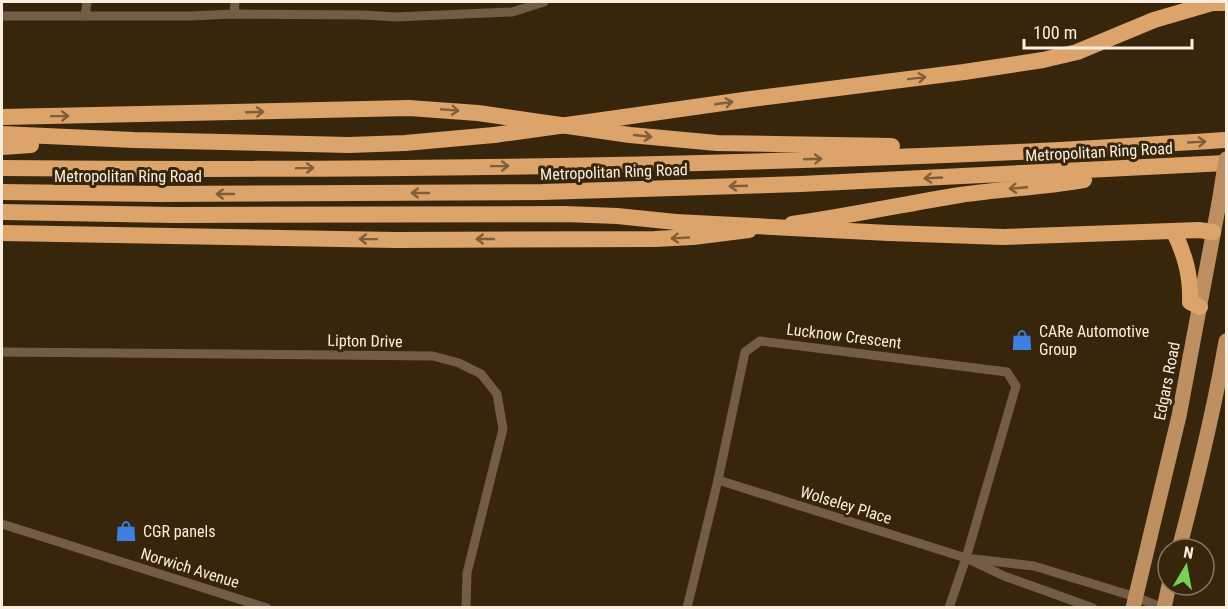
<svg xmlns="http://www.w3.org/2000/svg" width="1228" height="609" font-family="'Roboto Condensed',sans-serif">
<style>
.lines{fill:none;stroke-linecap:round;stroke-linejoin:round}
.minor{stroke:#745d47;stroke-width:9}
.primary{stroke:#be8f61;stroke-width:15}
.motorway{stroke:#dca36a;stroke-width:16}
.primary-bridge{stroke:#be8f61;stroke-width:15}
.motorway-bridge{stroke:#dca36a;stroke-width:16}
.oneway{stroke:#815e36}
.labels{text-anchor:middle;dominant-baseline:central;stroke-width:6;stroke-linejoin:round;paint-order:stroke}
.street-label{font-size:16px;fill:#f9eedf;stroke:#37260c}
.poi-label{font-size:16px;fill:#f9eedf;stroke:#37260c;text-anchor:start}
</style>
<rect width="100%" height="100%" fill="#37260c"/>
<g class="lines">
<g class="minor">
<path d="M 234,14 L 235,2"/>
<path d="M 2,16 L 190,16 L 234,14 L 364,15 L 396,17 L 512,12 L 544,2"/>
<path d="M 85,16 L 87,2"/>
<path d="M 2,352 L 433,356 L 459,363 L 481,374 L 497,394 L 503,429 L 467,573 L 466,608"/>
<path d="M 718,480 L 966,558 L 1004,576 L 1093,608"/>
<path d="M 2,524 L 267,608"/>
<path d="M 974,559 L 1034,566 L 1136,597 L 1163,608"/>
<path d="M 687,608 L 718,480 L 745,352 L 760,341 L 1007,372 L 1016,386 L 966,558 L 949,608"/>
</g>
<g class="primary">
<path d="M 1179,549 C 1197,480 1214,411 1226,341"/>
<path d="M 1133,608 L 1179,416 L 1219,203"/>
<path d="M 1164,608 L 1169,585"/>
</g>
<g class="motorway">
<path d="M 2,117 L 409,108 L 478,113 L 630,135 L 717,143 L 892,146"/>
<path d="M 624,117 L 751,99 L 964,72 L 1043,60 L 1077,52 L 1154,20 L 1212,3 L 1226,3"/>
<path d="M 2,134 L 134,140 L 349,145 L 405,143 L 494,135"/>
<path d="M 2,147 L 31,145"/>
<path d="M 2,168 C 340,171 679,167 1017,152 C 1087,149 1157,144 1226,140"/>
<path d="M 2,192 L 159,194 L 542,192 L 801,184 L 1226,163"/>
<path d="M 2,212 L 174,215 L 565,214 L 617,216 L 676,222"/>
<path d="M 792,224 C 849,216 904,204 960,195 C 1002,189 1043,187 1084,180"/>
<path d="M 1174,232 C 1185,255 1191,276 1190,302 L 1200,307"/>
<path d="M 2,233 L 396,240 L 655,239 L 693,237 L 749,230"/>
<path d="M 889,233 L 1003,237 L 1199,230 L 1213,232"/>
</g>
<path class="primary-bridge" d="M 1219,203 L 1226,159"/>
<g class="motorway-bridge">
<path d="M 494,135 L 624,117"/>
<path d="M 676,222 L 889,233"/>
</g>
</g>
<defs><path id="oneway-shaft" d="M-6 0H5M1.5-3L5.5 0L1.5 3" fill="none" stroke-width="1.6" stroke-linecap="round" stroke-linejoin="round" transform="scale(1.5)"/></defs>
<g class="oneway">
<use href="#oneway-shaft" transform="translate(917 78) rotate(-7)"/>
<use href="#oneway-shaft" transform="translate(724 103) rotate(-8)"/>
<use href="#oneway-shaft" transform="translate(450 110) rotate(5)"/>
<use href="#oneway-shaft" transform="translate(255 112) rotate(-2)"/>
<use href="#oneway-shaft" transform="translate(60 116) rotate(-1)"/>
<use href="#oneway-shaft" transform="translate(643 136) rotate(6)"/>
<use href="#oneway-shaft" transform="translate(1197 142) rotate(-3)"/>
<use href="#oneway-shaft" transform="translate(813 159) rotate(-2)"/>
<use href="#oneway-shaft" transform="translate(500 166) rotate(-1)"/>
<use href="#oneway-shaft" transform="translate(305 168) rotate(-1)"/>
<use href="#oneway-shaft" transform="translate(933 178) rotate(177)"/>
<use href="#oneway-shaft" transform="translate(738 186) rotate(178)"/>
<use href="#oneway-shaft" transform="translate(1018 188) rotate(175)"/>
<use href="#oneway-shaft" transform="translate(420 193) rotate(180)"/>
<use href="#oneway-shaft" transform="translate(225 194) rotate(180)"/>
<use href="#oneway-shaft" transform="translate(680 238) rotate(177)"/>
<use href="#oneway-shaft" transform="translate(368 239) rotate(-179)"/>
<use href="#oneway-shaft" transform="translate(485 239) rotate(180)"/>
</g>
<defs>
<symbol id="shop-bare" viewBox="-9 -9 18 18"><path d="M-5-2.5h2.3a2.7 3.5 0 0 1 5.4 0H5L5.5 6h-11ZM-1.5-2.5h3a1.5 2.3 0 0 0-3 0Z" fill="#3f7fe0" stroke="#37260c" stroke-width="2.5" paint-order="stroke"/></symbol>
</defs>
<g fill-rule="evenodd">
<use href="#shop-bare" x="1007" y="325" width="30" height="30"/>
<use href="#shop-bare" x="111" y="516" width="30" height="30"/>
</g>
<g class="labels">
<g class="street-label">
<text transform="translate(1099 152) rotate(-3)">Metropolitan Ring Road</text>
<text transform="translate(614 172) rotate(-2)">Metropolitan Ring Road</text>
<text x="128" y="176">Metropolitan Ring Road</text>
<text transform="translate(844 336) rotate(7)">Lucknow Crescent</text>
<text transform="translate(365 341) rotate(1)">Lipton Drive</text>
<text transform="translate(1167 381) rotate(-79)">Edgars Road</text>
<text transform="translate(846 505) rotate(17)">Wolseley Place</text>
<text transform="translate(190 568) rotate(17)">Norwich Avenue</text>
</g>
<g class="poi-label">
<text x="1039" y="331">CARe Automotive<tspan x="1039" dy="18">Group</tspan></text>
<text x="143" y="531">CGR panels</text>
</g>
</g>
<rect width="1228" height="609" fill="none" stroke="#f9eedf" stroke-width="6"/>
<g transform="translate(1186 567) rotate(10)"><circle r="28" fill="#37260c" stroke="#857660" stroke-width="1.5"/>
<path d="M0-4.5L10 22L0 15L-10 22Z" fill="#7ad157"/>
<text y="-9" font-size="16" font-weight="bold" text-anchor="middle" fill="#f9eedf">N</text>
</g>
<path d="M1024 39v9h168v-9" fill="none" stroke="#f9eedf" stroke-width="3"/>
<text x="1033" y="39" font-size="18" fill="#f9eedf" stroke="#37260c" stroke-width="4.5" paint-order="stroke">100 m</text>
</svg>
